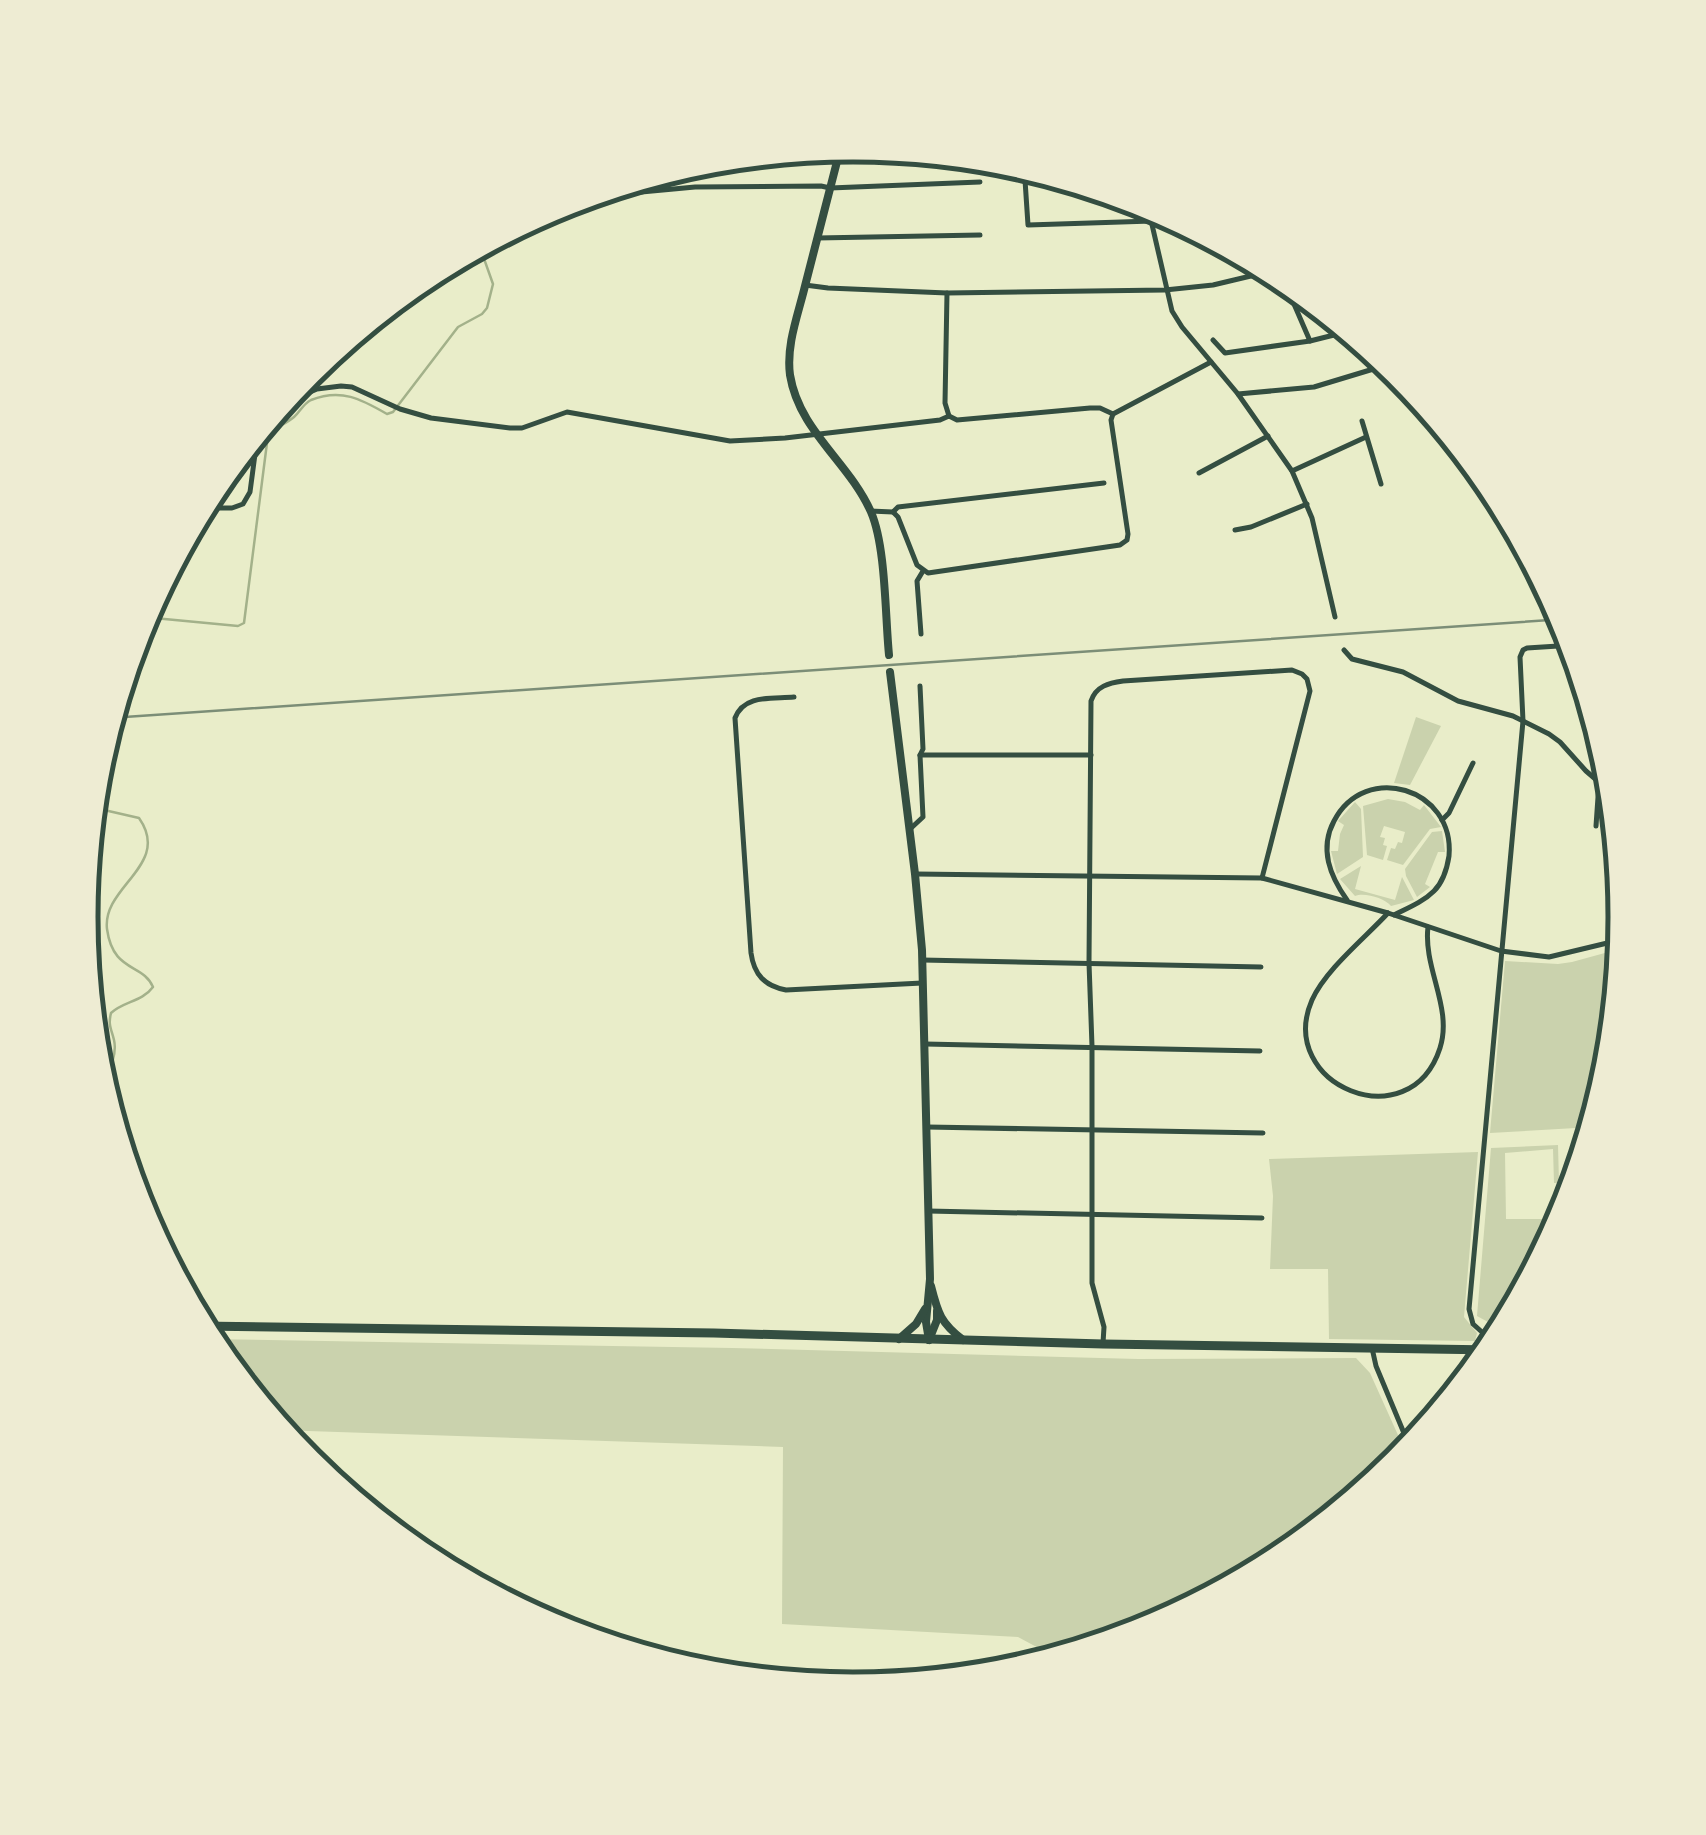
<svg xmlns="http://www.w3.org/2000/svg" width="1706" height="1835" font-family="'Crimson Pro',serif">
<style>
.green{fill:#cad2ad}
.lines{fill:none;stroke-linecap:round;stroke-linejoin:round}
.stream{stroke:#a3b18a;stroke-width:2.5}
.minor{stroke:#344e41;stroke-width:5}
.tertiary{stroke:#344e41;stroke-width:8}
.primary{stroke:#344e41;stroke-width:9}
.rail{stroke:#7c8e77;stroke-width:2.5}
.rim{fill:none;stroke:#344e41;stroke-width:5}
</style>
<rect width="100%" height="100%" fill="#e9edc9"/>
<g class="green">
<path d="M 1416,717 L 1441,726 L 1410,785 L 1394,783 Z"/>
<path d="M 1388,799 L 1405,802 L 1420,810 L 1424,805 L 1441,827 L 1430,829 L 1403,865 L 1387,860 L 1391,848 L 1395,849 L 1398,842 L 1402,843 L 1405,832 L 1384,826 L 1380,837 L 1385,838 L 1383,845 L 1387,846 L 1383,860 L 1367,855 L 1363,806 Z"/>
<path d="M 1355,802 L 1361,809 L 1363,857 L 1337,874 L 1331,851 L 1338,851 L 1340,834 L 1344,825 L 1338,821 Z"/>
<path d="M 1442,831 L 1445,852 L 1438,852 L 1425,884 L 1430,887 L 1417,897 L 1406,876 L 1405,869 L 1432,832 Z"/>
<path d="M 1361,866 L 1355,889 L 1395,900 L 1402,877 L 1414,900 L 1391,906 C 1385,898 1364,892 1355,896 L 1340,879 Z"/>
<path d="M 1623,948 L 1611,1069 L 1593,1127 L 1490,1133 L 1505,961 L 1558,964 L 1572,962 Z"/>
<path d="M 1558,1145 L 1559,1183 L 1554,1183 L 1553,1149 L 1505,1153 L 1506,1219 L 1555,1219 L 1555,1194 L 1563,1194 L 1571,1200 L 1567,1214 L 1498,1342 L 1488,1341 L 1488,1322 L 1477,1316 L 1491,1148 Z"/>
<path d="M 1478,1152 L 1464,1317 L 1477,1333 L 1475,1341 L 1329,1339 L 1328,1269 L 1270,1269 L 1273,1196 L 1269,1159 Z"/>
<path d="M 206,1339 L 732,1348 L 1138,1359 L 1356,1358 L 1370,1373 L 1407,1455 L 1399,1465 L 1282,1561 L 1148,1632 L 1059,1659 L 1018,1637 L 782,1624 L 783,1447 L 278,1430 Z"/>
</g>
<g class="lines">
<g class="stream">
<path d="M 136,631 L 142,623 L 154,618 L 238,626 L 244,623 L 268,435 C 275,426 285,425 294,417 C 300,412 303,404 311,400 C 341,388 361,399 387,414 L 393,412 L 458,327 L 482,314 L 487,308 L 493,284 L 482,253 L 482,244"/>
<path d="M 91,807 L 139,818 C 172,865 102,886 107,929 C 113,973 143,963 153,987 C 142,1002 124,1001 111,1013 C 108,1025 111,1028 114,1040 C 117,1053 112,1065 106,1076 L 98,1078"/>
</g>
<g class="minor">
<path d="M 1024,165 L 1028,225 L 1152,221"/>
<path d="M 1147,203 L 1172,311 L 1182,327 L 1238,394 L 1292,471 L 1312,518 L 1335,617"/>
<path d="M 563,205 L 620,194 L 695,187 L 821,186 L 830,188 L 980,182"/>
<path d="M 817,238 L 980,235"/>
<path d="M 1281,274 L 1310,341"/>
<path d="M 805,285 L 828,288 L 947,293 L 1165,290 L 1213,285 L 1255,275 L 1269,268"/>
<path d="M 947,293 L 945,403 L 949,416"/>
<path d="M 1290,295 L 1302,291"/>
<path d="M 1213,340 L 1225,353 L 1310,341 L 1350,331"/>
<path d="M 1238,394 L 1314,387 L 1390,364"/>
<path d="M 1362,421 L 1381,484"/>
<path d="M 1292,471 L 1366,437"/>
<path d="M 1199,473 L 1268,436"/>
<path d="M 200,508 L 232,508 L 243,504 L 250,492 L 257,439 L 263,426 L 294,399 L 317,389 L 341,386 L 352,387 L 400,409 L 431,418 L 510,428 L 522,428 L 567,412 L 730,441 L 785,438 L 940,420 L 949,416 L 957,420 L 1090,408 L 1100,408 L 1113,414 L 1211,362"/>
<path d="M 870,511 L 893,512 L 898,507 L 1104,483"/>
<path d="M 893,512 L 898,517 L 917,565 L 928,573 L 1120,545 L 1127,540 L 1128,534 L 1111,420 L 1113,414"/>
<path d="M 1235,530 L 1251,527 L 1307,504"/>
<path d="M 921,634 L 917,581 L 923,571"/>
<path d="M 1344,650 L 1352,659 L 1403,672 L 1458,701 L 1513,716 L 1549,734 L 1560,742 L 1586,771 L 1614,795"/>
<path d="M 920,686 L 923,749 L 920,755"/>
<path d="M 794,697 C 772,699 744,694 735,718 L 751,953 C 754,975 765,986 786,990 L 922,983"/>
<path d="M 1442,820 L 1449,813 L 1473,763"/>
<path d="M 1596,826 L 1599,783"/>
<path d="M 909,830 L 923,817 L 920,755 L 1091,755"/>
<path d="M 916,874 L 1262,878 L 1388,913 L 1501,951 L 1549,957 L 1624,939"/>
<path d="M 1347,900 C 1330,876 1319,849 1334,821 C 1365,761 1455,788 1449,856 C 1447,869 1443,882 1434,891 C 1423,902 1408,908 1394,915"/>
<path d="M 1388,913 C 1365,938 1326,969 1312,1000 C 1275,1085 1410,1141 1440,1048 C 1453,1008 1423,968 1428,927"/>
<path d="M 922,960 L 1261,967"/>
<path d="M 925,1044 L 1260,1051"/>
<path d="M 927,1127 L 1263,1133"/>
<path d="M 928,1211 L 1262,1218"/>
<path d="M 1103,1343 L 1104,1327 L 1092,1283 L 1092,1046 L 1089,963 L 1091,701 C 1096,686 1109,683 1123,681 L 1292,670 L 1302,674 L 1307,679 L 1310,691 L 1262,878"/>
<path d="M 1372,1348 L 1376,1366 L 1411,1450"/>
<path d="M 1483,1349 L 1483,1333 L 1473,1324 L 1469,1309 L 1523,721 L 1520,657 L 1523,650 L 1527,648 L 1574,645"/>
</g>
<g class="tertiary">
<path d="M 841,146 C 829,192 817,239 805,286 C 798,315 786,345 790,375 C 799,431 849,462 871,512 C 886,547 885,615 889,655"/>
<path d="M 890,672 L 915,874 L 922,950 L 930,1279 L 926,1322 L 929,1340"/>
<path d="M 931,1286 C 938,1314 941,1323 963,1340"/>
<path d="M 899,1339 L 916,1324 L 925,1309"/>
<path d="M 929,1340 L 937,1320 L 937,1311"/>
</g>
<path class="primary" d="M 199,1326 L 714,1333 L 1103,1344 L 1494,1350"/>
<path class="rail" d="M 110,718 L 1565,619"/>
</g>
<path d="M0 0H1706V1835H0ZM98 917a755 755 0 1 1 1510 0a755 755 0 1 1-1510 0Z" fill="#eeecd3" fill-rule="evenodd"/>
<path class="rim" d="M98 917a755 755 0 1 1 1510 0a755 755 0 1 1-1510 0Z"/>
</svg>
